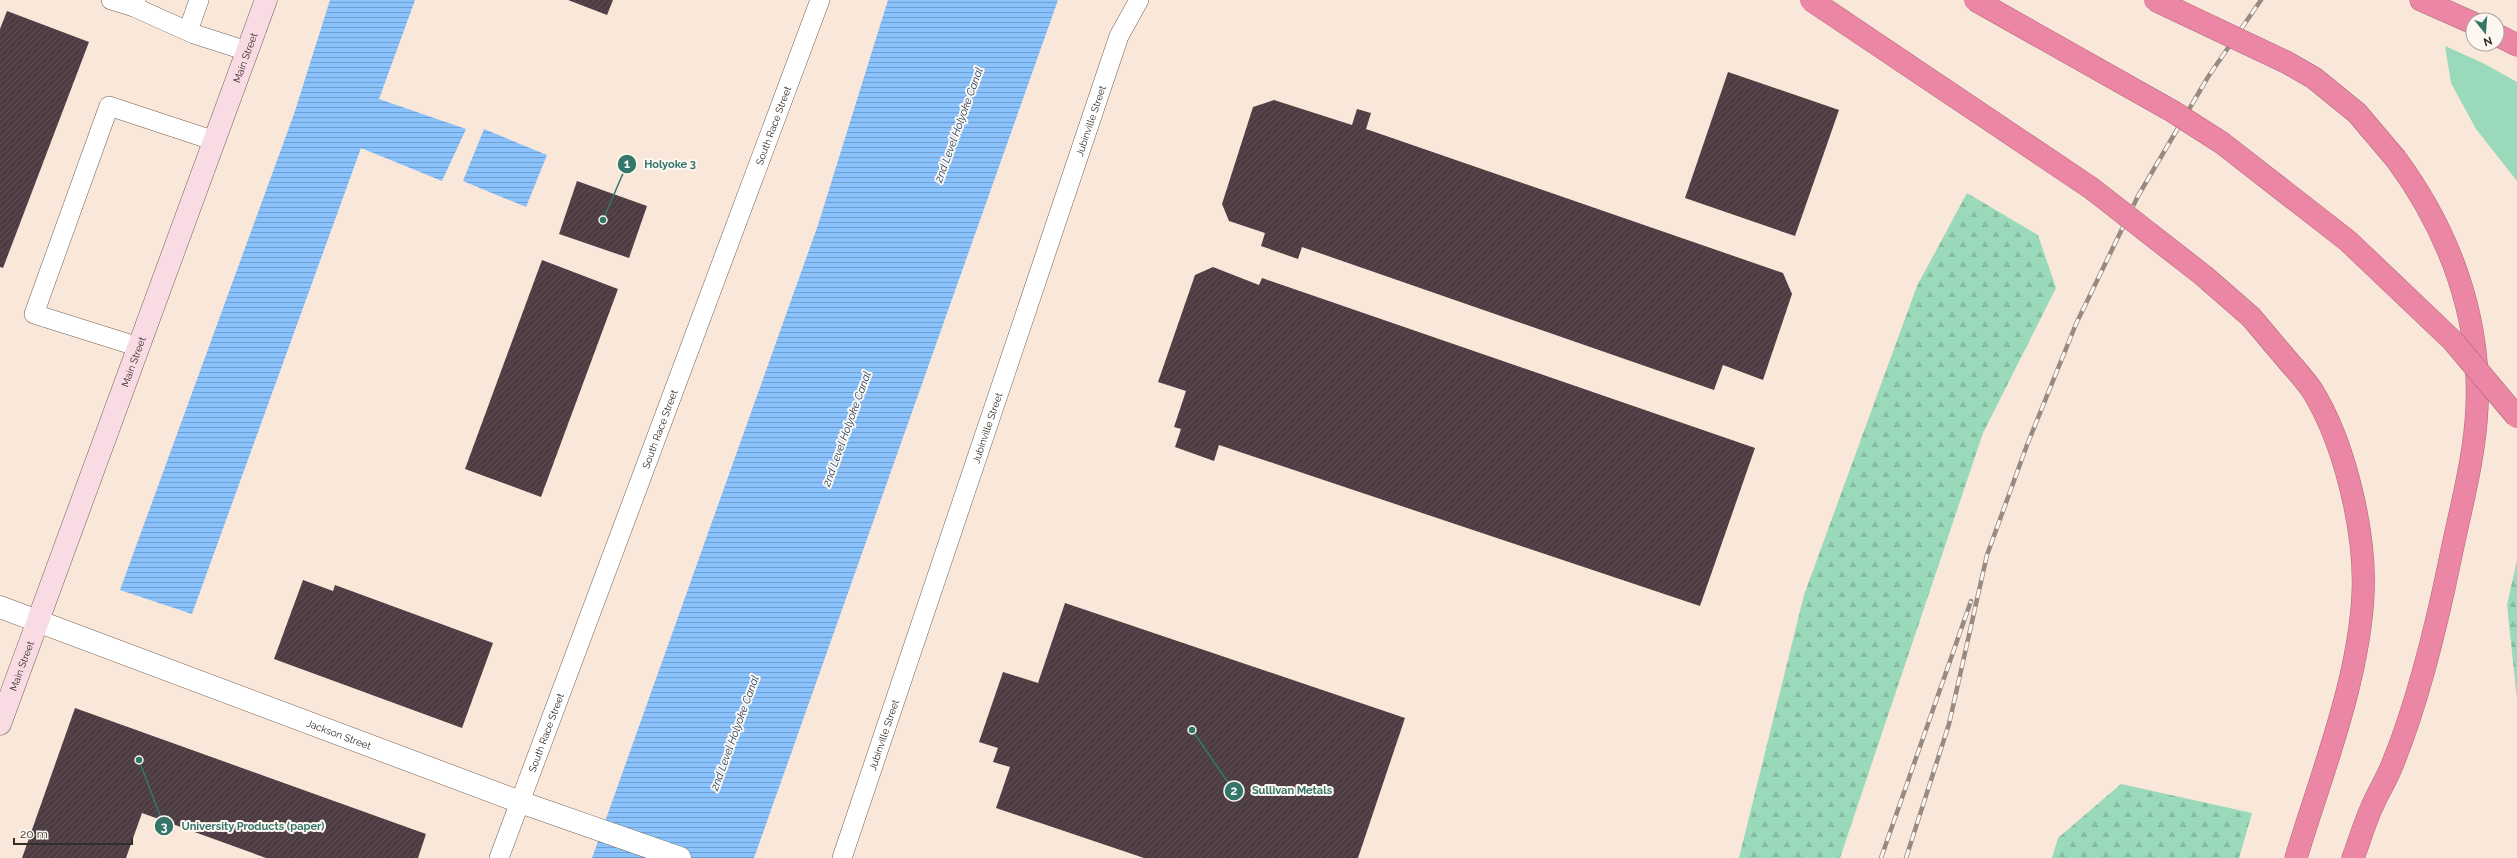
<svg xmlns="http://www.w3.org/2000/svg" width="2517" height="858" font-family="Raleway,sans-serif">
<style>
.grass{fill:#9ad9b9}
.forest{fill:url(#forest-firs)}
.water{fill:url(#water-rules)}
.building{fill:url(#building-hatch)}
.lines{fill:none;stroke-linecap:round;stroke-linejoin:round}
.service-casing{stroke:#706156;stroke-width:20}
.tertiary-casing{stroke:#706156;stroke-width:23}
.secondary-casing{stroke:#706156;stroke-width:23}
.motorway-casing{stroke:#ab6879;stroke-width:23}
.service{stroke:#fff;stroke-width:19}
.tertiary{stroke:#fff;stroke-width:22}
.secondary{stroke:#f9dbe4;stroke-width:22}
.motorway{stroke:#eb87a4;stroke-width:22}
.rail-casing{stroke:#968a81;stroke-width:4.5}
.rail{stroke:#fef7f1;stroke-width:3;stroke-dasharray:9;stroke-linecap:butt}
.motorway-bridge-casing{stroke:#ab6879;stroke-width:23;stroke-linecap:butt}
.motorway-bridge{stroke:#eb87a4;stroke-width:22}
.labels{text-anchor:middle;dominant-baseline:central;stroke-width:4;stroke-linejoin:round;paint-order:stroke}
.street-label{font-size:10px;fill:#332d28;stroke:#fef7f1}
.water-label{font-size:11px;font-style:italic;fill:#113a5f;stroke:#fef7f1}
.leader{fill:none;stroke:#347769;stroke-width:1.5}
.callout-dot{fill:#347769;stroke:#fef7f1;stroke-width:1.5}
.mark-label{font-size:12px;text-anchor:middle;font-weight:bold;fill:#fff}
.callout-label{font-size:11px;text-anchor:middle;font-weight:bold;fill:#347769;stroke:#fef7f1;stroke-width:4;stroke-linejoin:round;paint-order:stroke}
</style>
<defs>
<pattern id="forest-firs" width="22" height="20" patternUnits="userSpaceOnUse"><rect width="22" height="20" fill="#9ad9b9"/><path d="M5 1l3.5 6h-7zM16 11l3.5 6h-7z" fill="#85bb9f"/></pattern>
<pattern id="water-rules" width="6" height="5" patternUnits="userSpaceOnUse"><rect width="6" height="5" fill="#89c2fc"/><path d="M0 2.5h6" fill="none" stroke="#719ecc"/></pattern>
<pattern id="building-hatch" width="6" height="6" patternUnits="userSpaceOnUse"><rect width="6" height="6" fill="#4d3c42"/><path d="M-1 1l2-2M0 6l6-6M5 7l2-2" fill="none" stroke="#5f5055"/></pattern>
</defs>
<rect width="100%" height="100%" fill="#f9e7da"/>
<path class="grass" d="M 2445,46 L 2483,63 L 2517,82 L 2517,181 L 2476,129 L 2451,83 Z"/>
<g class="forest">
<path d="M 1967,193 L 2038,235 L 2056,288 L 1983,433 L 1840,858 L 1739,858 L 1804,595 L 1917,286 Z"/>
<path d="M 2517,560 L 2517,699 L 2507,605 Z"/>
<path d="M 2121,784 L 2252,813 L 2239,858 L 2052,858 L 2058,838 Z"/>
</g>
<g class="water">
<path d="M 330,0 L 415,0 L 379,99 L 466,129 L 442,181 L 361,148 L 192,614 L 120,590 L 294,114 Z"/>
<path d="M 888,0 L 1058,0 L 754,858 L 592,858 L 818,225 Z"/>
<path d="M 484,129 L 547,155 L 526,207 L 463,181 Z"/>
</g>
<g class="building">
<path d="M 568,0 L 613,0 L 607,15 Z"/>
<path d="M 7,11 L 89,42 L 3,268 L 0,267 L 0,29 Z"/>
<path d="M 1728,72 L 1839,110 L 1795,236 L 1685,198 Z"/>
<path d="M 1274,100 L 1352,125 L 1357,109 L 1371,113 L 1366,129 L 1783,273 L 1792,294 L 1763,380 L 1723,365 L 1714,390 L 1302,247 L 1298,259 L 1261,246 L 1265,233 L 1229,221 L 1222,204 L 1253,107 Z"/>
<path d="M 577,181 L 647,206 L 629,258 L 559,234 Z"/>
<path d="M 542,260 L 618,289 L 541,497 L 465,469 Z"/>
<path d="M 1213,267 L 1259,285 L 1262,278 L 1755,448 L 1700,606 L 1219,445 L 1214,461 L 1175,447 L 1181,429 L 1174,427 L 1186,391 L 1158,382 L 1195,275 Z"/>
<path d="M 303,580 L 333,591 L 335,585 L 493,643 L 462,728 L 274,659 Z"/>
<path d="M 1065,603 L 1405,718 L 1358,858 L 1144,858 L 996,808 L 1010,767 L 993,762 L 998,748 L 979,742 L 1003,672 L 1038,683 Z"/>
<path d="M 75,708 L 426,834 L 418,858 L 266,858 L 142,813 L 126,858 L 22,858 Z"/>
</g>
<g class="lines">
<defs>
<g id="service">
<path d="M 111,0 L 134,7"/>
<path d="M 136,0 L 134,7 L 194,34 L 247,51"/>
<path d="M 188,31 L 199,0"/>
<path d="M 139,347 L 34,314 L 109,106 L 215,141"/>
<path id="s1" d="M 499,858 L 820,0"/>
<path id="s2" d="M 842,858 L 1119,36 L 1139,0"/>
</g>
<g id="tertiary">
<path id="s3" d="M 0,607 L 520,802 L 680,858"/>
</g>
<g id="secondary">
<path id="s4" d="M 0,724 L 266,0"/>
</g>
<g id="motorway">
<path d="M 2421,0 L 2473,23"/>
<path d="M 2497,35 L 2517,45"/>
<path d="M 2289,362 C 2297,371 2305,380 2312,390 C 2345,443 2366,533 2363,594 C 2359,681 2321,775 2296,858"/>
<path d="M 2353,858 C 2359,842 2364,825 2371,809 C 2377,794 2387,779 2393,763 C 2419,699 2436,628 2450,560 C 2460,510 2475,458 2477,407 C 2481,316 2449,231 2396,159"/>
</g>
</defs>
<use href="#service" class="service-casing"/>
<use href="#tertiary" class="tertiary-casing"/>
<use href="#secondary" class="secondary-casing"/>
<use href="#motorway" class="motorway-casing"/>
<use href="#service" class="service"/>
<use href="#tertiary" class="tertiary"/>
<use href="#secondary" class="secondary"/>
<use href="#motorway" class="motorway"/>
<defs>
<g id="rail">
<path d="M 1881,858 L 1971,601"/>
<path d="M 1906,858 L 1949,724 L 1987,555 L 2027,445 L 2076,324 L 2138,196 L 2208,77 L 2261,0"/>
</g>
</defs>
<use href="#rail" class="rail-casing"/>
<use href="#rail" class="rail"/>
<defs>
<g id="motorway-bridge">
<path d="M 1811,0 L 2091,188 L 2204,276 L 2251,317 L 2289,362"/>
<path d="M 1975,0 L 2172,111 L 2222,143 L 2348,241 L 2453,341 L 2517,417"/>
<path d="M 2155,0 L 2286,62 L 2314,78 L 2357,113 L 2396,159"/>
</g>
</defs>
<use href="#motorway-bridge" class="motorway-bridge-casing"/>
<use href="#motorway-bridge" class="motorway-bridge"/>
</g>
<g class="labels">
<g class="street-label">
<text stroke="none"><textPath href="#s4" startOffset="710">Main Street</textPath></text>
<text stroke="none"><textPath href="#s2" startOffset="778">Jubinville Street</textPath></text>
<text stroke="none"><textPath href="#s1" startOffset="782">South Race Street</textPath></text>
<text stroke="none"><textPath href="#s4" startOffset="386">Main Street</textPath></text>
<text stroke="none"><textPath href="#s2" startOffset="454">Jubinville Street</textPath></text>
<text stroke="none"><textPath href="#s1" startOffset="458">South Race Street</textPath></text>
<text stroke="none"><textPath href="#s4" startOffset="62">Main Street</textPath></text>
<text stroke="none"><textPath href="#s1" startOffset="134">South Race Street</textPath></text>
<text stroke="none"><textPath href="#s3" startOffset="362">Jackson Street</textPath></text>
<text stroke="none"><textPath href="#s2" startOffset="130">Jubinville Street</textPath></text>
</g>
<g class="water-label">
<text transform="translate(959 125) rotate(-70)">2nd Level Holyoke Canal</text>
<text transform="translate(847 429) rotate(-70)">2nd Level Holyoke Canal</text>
<text transform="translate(735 733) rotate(-70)">2nd Level Holyoke Canal</text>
</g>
</g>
<path class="leader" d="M603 220L627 164M1192 730L1234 791M139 760L164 826"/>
<g class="callout-dot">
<circle cx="603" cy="220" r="4"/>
<circle cx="1192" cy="730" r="4"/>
<circle cx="139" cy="760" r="4"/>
<circle cx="627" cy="164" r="10"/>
<circle cx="1234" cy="791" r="10"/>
<circle cx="164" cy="826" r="10"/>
</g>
<g class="mark-label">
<text x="627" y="168">1</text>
<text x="1234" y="795">2</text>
<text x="164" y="831">3</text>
</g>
<g class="callout-label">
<text x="670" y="168">Holyoke 3</text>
<text x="1292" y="794">Sullivan Metals</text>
<text x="253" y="830">University Products (paper)</text>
</g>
<g transform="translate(2485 32) rotate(163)"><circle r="19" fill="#fef7f1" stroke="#ada6a1"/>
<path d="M0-3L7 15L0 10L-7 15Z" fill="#347769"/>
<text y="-6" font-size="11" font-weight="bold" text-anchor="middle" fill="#332d28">N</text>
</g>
<path d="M14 838v6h118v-6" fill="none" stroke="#332d28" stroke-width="2"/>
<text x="20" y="838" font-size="12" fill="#332d28" stroke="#fef7f1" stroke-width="3" paint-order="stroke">20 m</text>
</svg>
